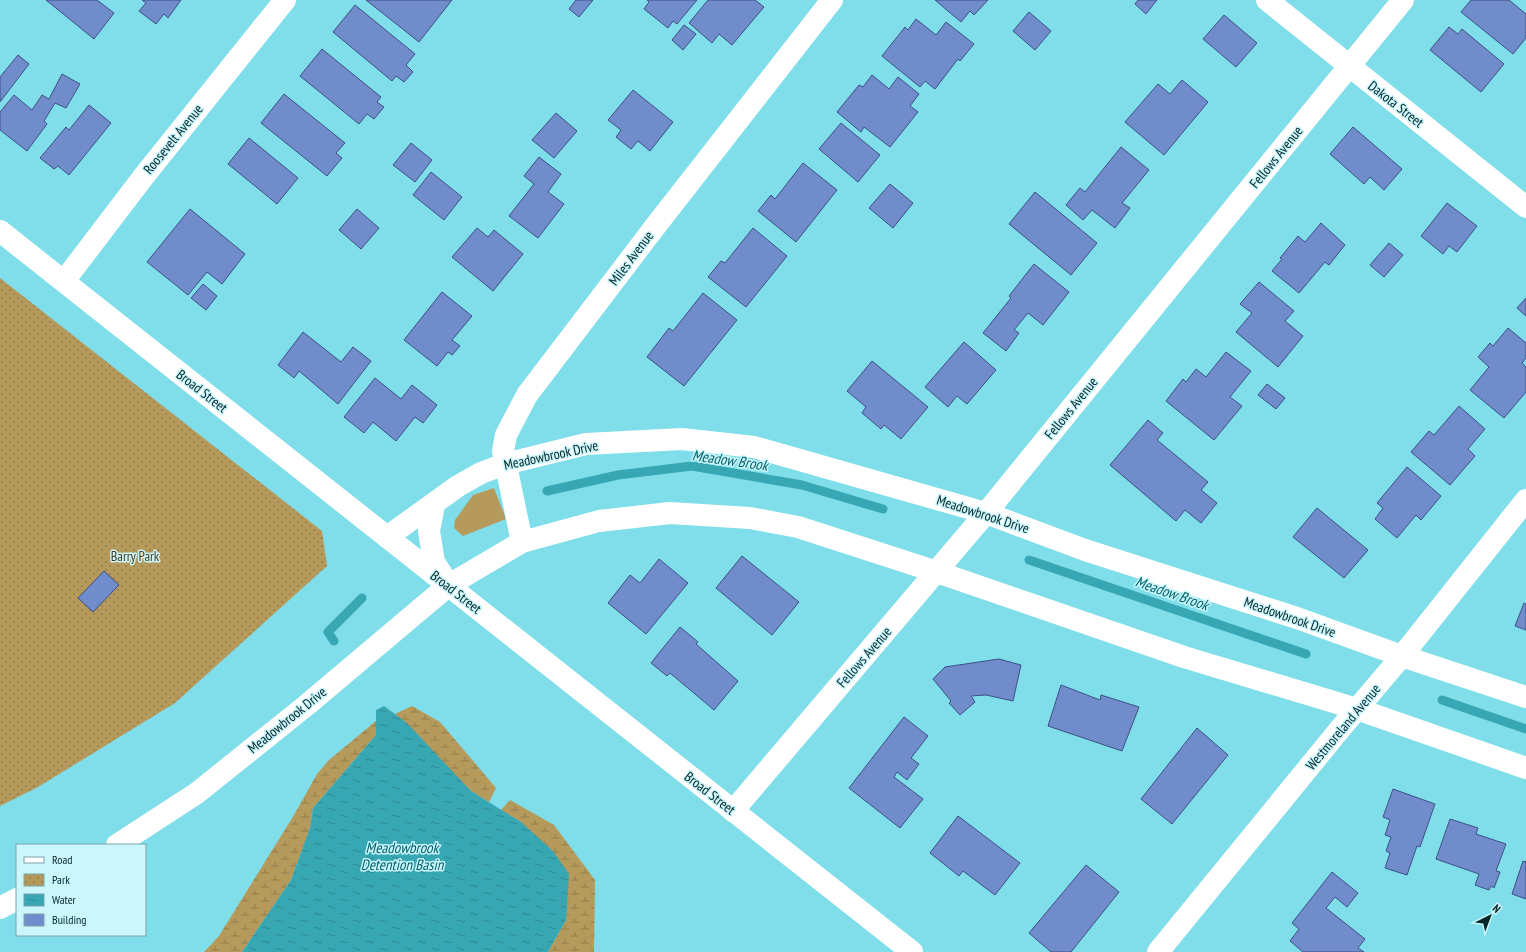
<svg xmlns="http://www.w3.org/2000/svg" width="1526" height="952" font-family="'PT Sans Narrow',sans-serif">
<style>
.grass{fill:#b69a5c}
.wetland{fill:url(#wetland-marsh)}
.park{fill:url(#park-dots)}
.water{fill:url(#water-ripples)}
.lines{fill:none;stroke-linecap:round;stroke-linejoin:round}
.stream{stroke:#38a7b4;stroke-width:9}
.building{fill:#718ccb;stroke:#3b5185}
.minor{stroke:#fff;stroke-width:22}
.labels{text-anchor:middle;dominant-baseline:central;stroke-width:3;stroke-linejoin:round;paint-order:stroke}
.street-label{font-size:14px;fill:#062629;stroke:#caf6fc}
.park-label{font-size:14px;fill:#493b1b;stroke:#caf6fc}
.water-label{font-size:15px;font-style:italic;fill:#00626b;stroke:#caf6fc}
</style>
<defs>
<pattern id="wetland-marsh" width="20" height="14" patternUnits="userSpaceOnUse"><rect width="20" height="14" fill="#b69a5c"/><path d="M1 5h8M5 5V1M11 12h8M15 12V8" fill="none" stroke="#927d4c"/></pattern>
<pattern id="park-dots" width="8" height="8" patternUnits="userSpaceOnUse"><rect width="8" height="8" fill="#b69a5c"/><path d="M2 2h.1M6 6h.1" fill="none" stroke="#927d4c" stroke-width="1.8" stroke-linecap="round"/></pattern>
<pattern id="water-ripples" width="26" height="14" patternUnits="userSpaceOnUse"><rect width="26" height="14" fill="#38a7b4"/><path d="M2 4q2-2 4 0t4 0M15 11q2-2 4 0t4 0" fill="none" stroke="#2d8892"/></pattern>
</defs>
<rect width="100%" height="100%" fill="#7fdee9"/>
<path class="grass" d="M 494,488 L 506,519 L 463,536 L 454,528 L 455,520 L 473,495 Z"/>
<g class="wetland">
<path d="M 412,706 L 440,722 L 496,788 L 489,802 L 471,791 L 395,714 Z"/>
<path d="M 376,721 L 376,735 L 313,808 L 310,828 L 291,880 L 242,952 L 204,952 L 219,936 L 294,815 L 317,774 L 329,760 Z"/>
<path d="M 510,800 L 554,825 L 595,880 L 594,952 L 548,952 L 566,920 L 521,822 L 501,810 Z"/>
</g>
<path class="park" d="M 0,278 L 322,531 L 327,566 L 175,703 L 38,787 L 0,806 Z"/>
<path class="water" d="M 384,706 L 407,723 L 471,791 L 521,822 L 553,851 L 569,874 L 566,920 L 548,952 L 242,952 L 291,880 L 310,828 L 313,808 L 376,735 L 376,710 Z"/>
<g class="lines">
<g class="stream">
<path d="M 547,491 L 618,475 L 692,466 L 802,485 L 883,509"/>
<path d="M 1029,560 L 1306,654"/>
<path d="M 334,641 L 328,632 L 362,598"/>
<path d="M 1442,700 L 1526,729"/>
</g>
</g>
<g class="building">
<path d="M 46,0 L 97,0 L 114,13 L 94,39 Z"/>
<path d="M 142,0 L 181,0 L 168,18 L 164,14 L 156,24 L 139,11 L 146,3 Z"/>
<path d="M 366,0 L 452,0 L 419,42 Z"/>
<path d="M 576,0 L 593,0 L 579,17 L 569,9 Z"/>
<path d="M 647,0 L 697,0 L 677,24 L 673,21 L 668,28 L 644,9 L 649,2 Z"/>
<path d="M 708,0 L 755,0 L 764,7 L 732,45 L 719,34 L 712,43 L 689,23 Z"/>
<path d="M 935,0 L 988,0 L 974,15 L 970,11 L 961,22 Z"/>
<path d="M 1138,0 L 1157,0 L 1146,14 L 1135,4 Z"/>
<path d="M 1471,0 L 1509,0 L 1526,14 L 1526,38 L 1513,54 L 1461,12 Z"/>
<path d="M 355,5 L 415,54 L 406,65 L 413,72 L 404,82 L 396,76 L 392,81 L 333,32 Z"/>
<path d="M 1029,12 L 1051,31 L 1035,50 L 1013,31 Z"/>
<path d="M 1224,15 L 1257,43 L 1236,67 L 1203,39 Z"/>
<path d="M 916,19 L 936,35 L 946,22 L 974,44 L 960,61 L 958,59 L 935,89 L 925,81 L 920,87 L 882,56 L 905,27 L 908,30 Z"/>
<path d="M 684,25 L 696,34 L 683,50 L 672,40 Z"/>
<path d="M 1449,27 L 1458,34 L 1462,29 L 1504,64 L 1481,92 L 1430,50 Z"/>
<path d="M 322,49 L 381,97 L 377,102 L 384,107 L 374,119 L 367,114 L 359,124 L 300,76 Z"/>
<path d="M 18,55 L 29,64 L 0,102 L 0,77 Z"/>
<path d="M 62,74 L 80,84 L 66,108 L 55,103 L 44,121 L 47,124 L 27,151 L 0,130 L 0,112 L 14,95 L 32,110 L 42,95 L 49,99 Z"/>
<path d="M 872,75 L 889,89 L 898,77 L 919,94 L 910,106 L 918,112 L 890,147 L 864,127 L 861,132 L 837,112 L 859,85 L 863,87 Z"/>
<path d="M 1182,80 L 1208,102 L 1164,155 L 1125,122 L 1158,84 L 1170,94 Z"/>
<path d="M 633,90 L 673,122 L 650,151 L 638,141 L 631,149 L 616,137 L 621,130 L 608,120 Z"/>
<path d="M 284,94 L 345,143 L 336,153 L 342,158 L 327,176 L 261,123 Z"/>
<path d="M 89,105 L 111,123 L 69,175 L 58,166 L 54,169 L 40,158 L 66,127 L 69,130 Z"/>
<path d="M 556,113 L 577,131 L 554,158 L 532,140 Z"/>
<path d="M 841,123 L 880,155 L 858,182 L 819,149 Z"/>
<path d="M 1353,127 L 1402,169 L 1384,190 L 1370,177 L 1364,184 L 1330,154 Z"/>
<path d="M 249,138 L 298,178 L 277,204 L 228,164 Z"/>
<path d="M 411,143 L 432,160 L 415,182 L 393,165 Z"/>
<path d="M 1121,147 L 1149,170 L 1122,203 L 1130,208 L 1115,228 L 1092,210 L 1083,220 L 1066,205 L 1080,188 L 1085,192 Z"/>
<path d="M 539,157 L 561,174 L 548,192 L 564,204 L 538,238 L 509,216 L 534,184 L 524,176 Z"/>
<path d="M 803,163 L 837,190 L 796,242 L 758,211 L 771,195 L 775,199 Z"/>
<path d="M 431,172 L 462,197 L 444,220 L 413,195 Z"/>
<path d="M 890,184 L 913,203 L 893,228 L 869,208 Z"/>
<path d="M 1035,192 L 1097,243 L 1071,275 L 1009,224 Z"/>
<path d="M 1447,203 L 1477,226 L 1457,252 L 1449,246 L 1443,254 L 1421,236 Z"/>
<path d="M 190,209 L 245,254 L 222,284 L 207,272 L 188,295 L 147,262 Z"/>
<path d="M 357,209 L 379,228 L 361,249 L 339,230 Z"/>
<path d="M 1321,223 L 1345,245 L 1329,265 L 1325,262 L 1299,293 L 1272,271 L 1282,259 L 1280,258 L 1298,236 L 1305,242 Z"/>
<path d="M 477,228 L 488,237 L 494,230 L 523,254 L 493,291 L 452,257 Z"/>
<path d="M 753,228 L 787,256 L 746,307 L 708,277 L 721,261 L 725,263 Z"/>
<path d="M 1389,243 L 1403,255 L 1384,277 L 1370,265 Z"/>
<path d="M 1034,264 L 1069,292 L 1043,325 L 1028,313 L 1014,330 L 1019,333 L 1006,351 L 983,333 L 1011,298 L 1009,296 Z"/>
<path d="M 1259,282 L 1294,311 L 1285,321 L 1303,336 L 1278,367 L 1236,332 L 1252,313 L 1240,304 Z"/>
<path d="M 203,284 L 217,296 L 206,310 L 191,298 Z"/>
<path d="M 442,292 L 472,316 L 452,340 L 460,346 L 452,355 L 448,352 L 437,366 L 404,340 Z"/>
<path d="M 703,293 L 737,320 L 684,386 L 647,357 L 669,328 L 673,331 Z"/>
<path d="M 1526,298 L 1526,316 L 1517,308 Z"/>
<path d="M 1508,328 L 1526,343 L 1526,358 L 1522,363 L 1526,367 L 1526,392 L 1504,418 L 1470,390 L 1489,367 L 1478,357 L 1490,343 L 1493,346 Z"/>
<path d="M 303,332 L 341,362 L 353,347 L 371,361 L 338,404 L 299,371 L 294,378 L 278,365 Z"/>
<path d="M 964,342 L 996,370 L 967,404 L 957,396 L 948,407 L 925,387 Z"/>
<path d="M 1226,352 L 1251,371 L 1230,397 L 1242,406 L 1214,440 L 1166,401 L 1183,379 L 1186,382 L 1196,369 L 1206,377 Z"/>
<path d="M 872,361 L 928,407 L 901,439 L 884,425 L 881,429 L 862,413 L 866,407 L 847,391 Z"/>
<path d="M 375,378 L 401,399 L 412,385 L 437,405 L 423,423 L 415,417 L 396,441 L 373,422 L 364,433 L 344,417 Z"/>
<path d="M 1267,384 L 1285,398 L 1276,409 L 1258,395 Z"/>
<path d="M 1459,406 L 1485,429 L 1468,449 L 1475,456 L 1450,485 L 1411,452 L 1429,431 L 1434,435 Z"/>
<path d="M 1148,420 L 1163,433 L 1157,440 L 1208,482 L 1201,490 L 1217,503 L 1201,523 L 1185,510 L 1176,521 L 1110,465 Z"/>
<path d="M 1407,467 L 1441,496 L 1421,520 L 1416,515 L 1397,538 L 1375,519 L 1383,508 L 1377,503 Z"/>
<path d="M 1317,508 L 1368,550 L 1344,578 L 1293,537 Z"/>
<path d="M 742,556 L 799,602 L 772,635 L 716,588 Z"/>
<path d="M 659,559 L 688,583 L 646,634 L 608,603 L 630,575 L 640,583 Z"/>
<path d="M 104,571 L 119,585 L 93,612 L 78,598 Z"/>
<path d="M 1524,603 L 1526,604 L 1526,630 L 1515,626 Z"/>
<path d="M 680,627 L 698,642 L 696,644 L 738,681 L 714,710 L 670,673 L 667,676 L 651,663 Z"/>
<path d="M 999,659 L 1021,665 L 1013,701 L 986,695 L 971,696 L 975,702 L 960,715 L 949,703 L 951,701 L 933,679 L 945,667 Z"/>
<path d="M 1061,685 L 1100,700 L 1101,695 L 1139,707 L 1122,751 L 1048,726 Z"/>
<path d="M 904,717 L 928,736 L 911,758 L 919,764 L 907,780 L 897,772 L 894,777 L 923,799 L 900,828 L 849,788 Z"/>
<path d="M 1197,728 L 1228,755 L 1172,824 L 1141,799 Z"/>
<path d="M 1393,789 L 1435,804 L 1420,847 L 1417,846 L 1407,875 L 1385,868 L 1390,853 L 1386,851 L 1391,837 L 1385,835 L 1390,820 L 1383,817 Z"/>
<path d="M 958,816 L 1020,863 L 995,895 L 963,871 L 959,876 L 930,853 Z"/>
<path d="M 1450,819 L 1478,828 L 1476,834 L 1506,844 L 1496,871 L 1500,872 L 1494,888 L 1491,886 L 1489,890 L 1475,885 L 1479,874 L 1436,859 Z"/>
<path d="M 1523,861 L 1526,862 L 1526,899 L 1512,894 Z"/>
<path d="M 1086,865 L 1119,892 L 1071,952 L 1051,952 L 1029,933 Z"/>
<path d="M 1332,872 L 1358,893 L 1347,907 L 1335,897 L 1326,908 L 1365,939 L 1358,948 L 1364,952 L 1303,952 L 1290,941 L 1299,929 L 1292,923 Z"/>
</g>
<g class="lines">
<g class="minor">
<path d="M 1267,0 L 1526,207"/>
<path d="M 0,231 L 912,952"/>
<path d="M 64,281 L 144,176 L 285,0"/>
<path d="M 434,505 L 429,531 L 434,562 L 445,579"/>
<path d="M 387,537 L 458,486 L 481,473 L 505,464 L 586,444 L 682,439 L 754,447 L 986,513 L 1085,550 L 1297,618 L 1402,656 L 1526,697"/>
<path d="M 522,542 L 503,451 L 506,435 L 527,395 L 654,228 L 832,0"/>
<path d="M 733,811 L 986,513 L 1403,0"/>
<path d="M 117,845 L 197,793 L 308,704 L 449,585 L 522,542 L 599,521 L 670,513 L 750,518 L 798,527 L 937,572 L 1184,657 L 1357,709 L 1526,768"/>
<path d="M 0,908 L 17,899"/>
<path d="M 1158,952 L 1340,729 L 1402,656 L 1526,500"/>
</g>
</g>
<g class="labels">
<g class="street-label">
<text transform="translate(1396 104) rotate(38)">Dakota Street</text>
<text transform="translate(173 139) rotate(-51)">Roosevelt Avenue</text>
<text transform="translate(1276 157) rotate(-51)">Fellows Avenue</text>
<text transform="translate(631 258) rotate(-53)">Miles Avenue</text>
<text transform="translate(202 391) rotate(38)">Broad Street</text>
<text transform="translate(1071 408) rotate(-51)">Fellows Avenue</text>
<text transform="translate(551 455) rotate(-12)">Meadowbrook Drive</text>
<text transform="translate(983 514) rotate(18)">Meadowbrook Drive</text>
<text transform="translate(456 592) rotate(38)">Broad Street</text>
<text transform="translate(1290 617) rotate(19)">Meadowbrook Drive</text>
<text transform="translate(864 657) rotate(-49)">Fellows Avenue</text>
<text transform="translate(287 720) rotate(-39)">Meadowbrook Drive</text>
<text transform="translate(1343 727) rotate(-50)">Westmoreland Avenue</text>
<text transform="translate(710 793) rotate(38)">Broad Street</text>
</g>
<g class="park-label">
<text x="135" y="556">Barry Park</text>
</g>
<g class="water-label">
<text transform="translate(730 460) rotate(8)">Meadow Brook</text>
<text transform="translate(1172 593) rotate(19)">Meadow Brook</text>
<text x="402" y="847">Meadowbrook<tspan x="402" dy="17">Detention Basin</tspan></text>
</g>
</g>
<rect x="16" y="844" width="130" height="92" fill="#caf6fc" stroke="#7ca3a8"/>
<rect x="24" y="857" width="20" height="6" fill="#ffffff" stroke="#7ca3a8"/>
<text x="52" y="864" font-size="12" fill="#062629">Road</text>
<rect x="24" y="874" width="20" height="12" fill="url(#park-dots)" stroke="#7ca3a8"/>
<text x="52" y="884" font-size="12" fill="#062629">Park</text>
<rect x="24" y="894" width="20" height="12" fill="url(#water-ripples)" stroke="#7ca3a8"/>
<text x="52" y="904" font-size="12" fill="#062629">Water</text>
<rect x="24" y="914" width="20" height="12" fill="#718ccb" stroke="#7ca3a8"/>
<text x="52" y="924" font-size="12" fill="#062629">Building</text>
<g transform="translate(1490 916) rotate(42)" stroke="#caf6fc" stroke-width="3" paint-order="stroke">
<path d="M0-3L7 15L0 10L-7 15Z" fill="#062629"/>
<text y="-6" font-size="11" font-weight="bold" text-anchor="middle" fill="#062629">N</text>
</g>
</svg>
